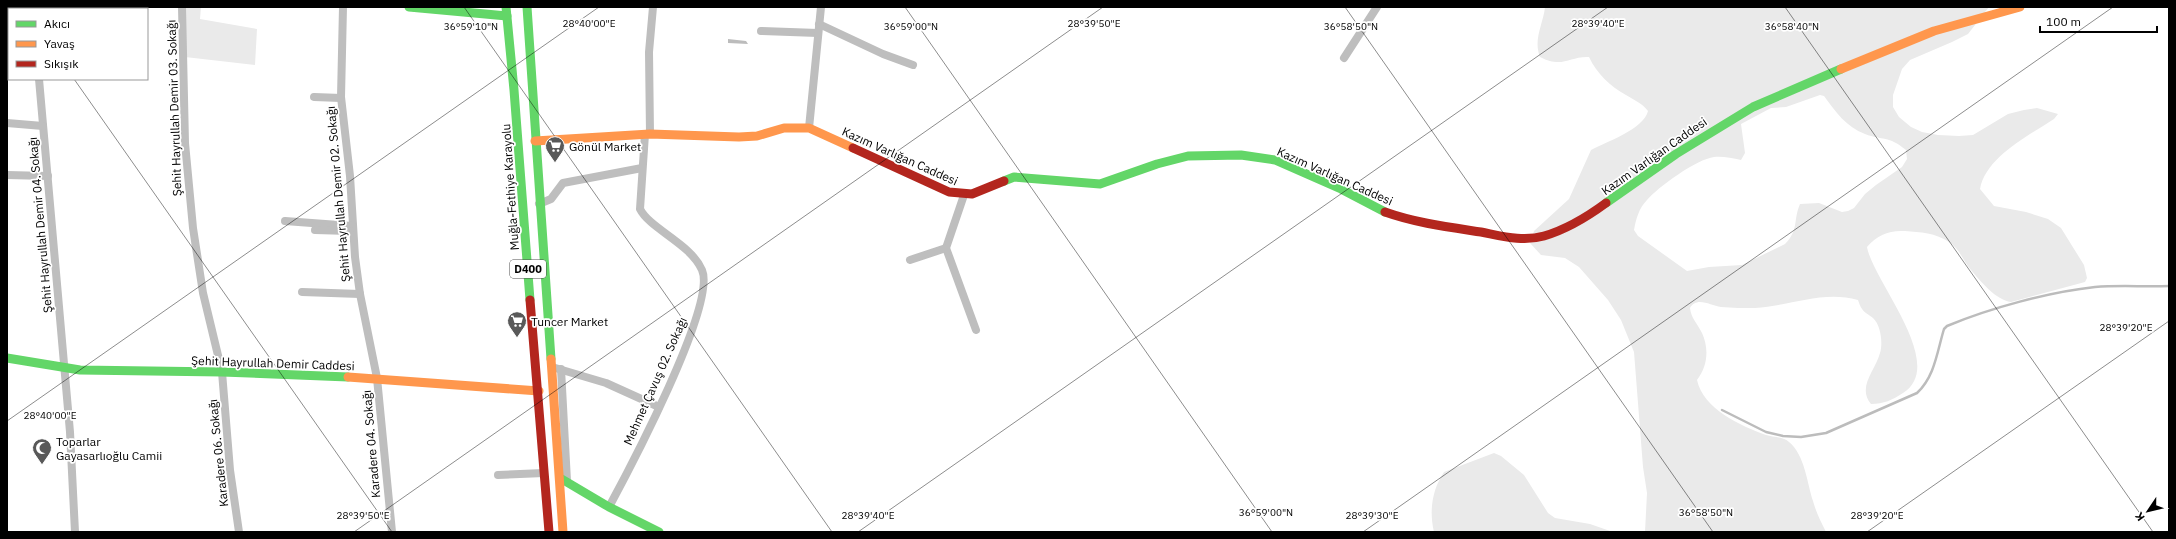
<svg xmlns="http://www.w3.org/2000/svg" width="2176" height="539" font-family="'IBM Plex Sans',sans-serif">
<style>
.green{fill:#eaeaea;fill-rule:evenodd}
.water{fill:#bcbcbc}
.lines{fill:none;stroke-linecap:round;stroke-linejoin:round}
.stream{stroke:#bcbcbc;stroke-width:2.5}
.street{stroke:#bebebe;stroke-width:8}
.fast{stroke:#63d668;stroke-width:9}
.slow{stroke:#ff974d;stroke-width:9}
.jam{stroke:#b3261e;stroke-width:9}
.ticks{fill:none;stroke:#000;stroke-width:1;stroke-opacity:0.45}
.labels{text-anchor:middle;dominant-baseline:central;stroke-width:3.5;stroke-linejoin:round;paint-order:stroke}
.shield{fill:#fff;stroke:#4c4c4c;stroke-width:1}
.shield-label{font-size:11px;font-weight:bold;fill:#000}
.street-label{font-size:12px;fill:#000;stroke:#fff}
.poi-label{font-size:12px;fill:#000;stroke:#fff;text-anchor:start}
.ticks-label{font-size:10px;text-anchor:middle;fill:#000;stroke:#fff;stroke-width:3.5;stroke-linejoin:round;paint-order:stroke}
</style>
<rect width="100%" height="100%" fill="#fff"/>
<g class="green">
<path d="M 185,7 L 201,7 L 200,19 L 257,29 L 255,65 L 185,57 Z"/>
<path d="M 1545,7 L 1989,7 L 1968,34 L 1952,42 L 1910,60 L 1902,69 L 1893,95 L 1893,107 L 1899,117 L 1911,127 L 1922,132 L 1938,135 L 1959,136 L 1973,135 L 2008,114 L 2024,110 L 2037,108 L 2058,114 L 2054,119 C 2028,136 1986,157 1980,189 L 1994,206 L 2026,212 L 2048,219 L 2061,228 L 2084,265 L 2087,278 L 2085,282 L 2011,302 C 1996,300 1981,282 1971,270 C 1963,261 1960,249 1949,242 C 1936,233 1920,232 1905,231 C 1889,230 1877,235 1867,247 C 1873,281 1948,365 1903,393 C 1892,400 1884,404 1871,404 C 1857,387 1875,371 1880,353 C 1883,344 1881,325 1873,318 C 1864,311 1862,312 1858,300 C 1823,290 1790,306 1755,308 C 1744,308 1732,308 1721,307 C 1714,306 1707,302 1700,302 C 1696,302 1692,304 1690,308 C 1691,318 1697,323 1702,333 C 1709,348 1708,366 1697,380 C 1703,409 1741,426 1766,435 C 1773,437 1784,437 1789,442 C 1805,455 1807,483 1813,501 C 1816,512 1821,522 1826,532 L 1645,532 L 1647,493 L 1643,467 L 1634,352 L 1621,320 L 1608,300 L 1579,267 L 1565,258 L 1541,255 L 1530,243 L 1534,231 L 1569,199 L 1591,150 C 1606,142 1644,129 1648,111 C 1642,103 1634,100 1626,95 C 1610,86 1597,74 1589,57 C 1569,56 1563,69 1540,57 C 1533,39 1543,25 1545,7 ZM 1820,95 L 1824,96 C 1836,112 1846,127 1865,134 C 1883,141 1888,135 1906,150 L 1907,159 L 1902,167 L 1876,185 L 1865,194 L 1854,208 L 1848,211 L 1842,212 L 1819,203 L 1800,204 C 1793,220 1799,230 1785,244 L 1742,265 L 1709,267 L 1687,271 L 1638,236 L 1634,230 C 1636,219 1639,208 1647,200 C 1658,187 1697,159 1714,157 C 1722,156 1732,158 1741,160 L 1745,153 L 1741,124 L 1771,108 L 1786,107 Z"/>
<path d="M 1494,453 L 1501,456 L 1524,475 L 1548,513 L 1555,518 L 1590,524 L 1613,532 L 1434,532 C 1429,511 1432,490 1444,472 Z"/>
</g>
<path class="water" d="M 728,39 L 746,41 L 748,44 L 728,43 Z"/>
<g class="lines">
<path class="stream" d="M 1722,410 L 1766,432 L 1783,436 L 1801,437 L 1826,433 L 1917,393 C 1935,376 1937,352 1944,329 L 1947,326 C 1990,308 2049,292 2095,287 C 2119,285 2145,287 2169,286"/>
<g class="street">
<path d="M 32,7 L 32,9"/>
<path d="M 182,7 L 185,143 L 193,228 L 203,293 L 222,372 L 230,470 L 239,532"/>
<path d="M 343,7 L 341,97 L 350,176 L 355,257 L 360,294 L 377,378 L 392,532"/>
<path d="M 819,24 L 883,54 L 913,65"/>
<path d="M 761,31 L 818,33"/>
<path d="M 1344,58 L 1377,7"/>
<path d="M 39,79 L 70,432 L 75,532"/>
<path d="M 314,97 L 341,98"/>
<path d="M 7,123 L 43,126"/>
<path d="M 809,128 L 821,7"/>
<path d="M 650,134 L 649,52 L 653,7"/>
<path d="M 7,175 L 48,176"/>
<path d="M 964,195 L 946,248 L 976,330"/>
<path d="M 539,204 L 551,199 L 563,183 L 642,168"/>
<path d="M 285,221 L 352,226"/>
<path d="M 315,230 L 350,231"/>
<path d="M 910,260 L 946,248"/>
<path d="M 302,292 L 360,294"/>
<path d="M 552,367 L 606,383 L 659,407"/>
<path d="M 561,369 L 567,481"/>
<path d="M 498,475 L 544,473"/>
<path d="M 609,507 C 629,470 717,304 702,270 C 691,244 650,229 640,209 L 645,134"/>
</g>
<g class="fast">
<path d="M 409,7 L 507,16"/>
<path d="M 506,7 L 514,90 L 530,300"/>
<path d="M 527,7 L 551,359"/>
<path d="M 1004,181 L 1014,177 L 1100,184 L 1157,164 L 1188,156 L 1241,155 L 1275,160 L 1341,189 L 1385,212"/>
<path d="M 1606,203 L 1676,154 L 1753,107 L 1841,69"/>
<path d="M 7,358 L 80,370 L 222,372 L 348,377"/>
<path d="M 560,478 L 609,507 L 659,532"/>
</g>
<g class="slow">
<path d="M 1841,69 L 1934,31 L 2020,7"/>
<path d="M 535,141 L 650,134 L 739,137 L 757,136 L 784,128 L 809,128 L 853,148"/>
<path d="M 551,359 L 563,532"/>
<path d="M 348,377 L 539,391"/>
</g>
<g class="jam">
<path d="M 853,148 L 949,192 L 972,194 L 1004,181"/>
<path d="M 1385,212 C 1416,223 1448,227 1481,232 C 1502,236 1523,242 1544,236 C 1568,229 1587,217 1606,203"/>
<path d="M 530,300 L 549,532"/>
</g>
</g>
<path class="ticks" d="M 24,7 L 25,9M 464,7 L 832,532M 905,7 L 1272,532M 1345,7 L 1713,532M 1785,7 L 2153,532M 92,9 L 94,7M 7,68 L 9,67M 74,79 L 392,532M 7,421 L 599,7M 354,532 L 1103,7M 858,532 L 1608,7M 1363,532 L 2113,7M 1867,532 L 2169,321"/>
<defs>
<symbol id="supermarket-pin" viewBox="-11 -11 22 30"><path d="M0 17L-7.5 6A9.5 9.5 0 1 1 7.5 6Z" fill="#595959" stroke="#fff"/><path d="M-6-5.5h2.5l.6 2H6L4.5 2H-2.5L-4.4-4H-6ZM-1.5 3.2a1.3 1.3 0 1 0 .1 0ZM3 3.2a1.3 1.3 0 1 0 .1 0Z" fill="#fff"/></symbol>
<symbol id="mosque-pin" viewBox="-11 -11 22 30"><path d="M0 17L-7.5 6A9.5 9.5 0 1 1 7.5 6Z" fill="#595959" stroke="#fff"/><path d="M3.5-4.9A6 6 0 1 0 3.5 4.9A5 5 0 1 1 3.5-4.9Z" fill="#fff"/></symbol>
</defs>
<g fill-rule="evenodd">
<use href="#supermarket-pin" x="544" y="135" width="22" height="30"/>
<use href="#supermarket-pin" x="506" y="310" width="22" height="30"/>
<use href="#mosque-pin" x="31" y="437" width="22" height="30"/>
</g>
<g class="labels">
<rect class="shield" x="510" y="260" width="36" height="18" rx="3"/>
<g class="shield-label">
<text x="528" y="269">D400</text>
</g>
<g class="street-label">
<text transform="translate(174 108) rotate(-92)">Şehit Hayrullah Demir 03. Sokağı</text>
<text transform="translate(900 156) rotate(24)">Kazım Varlığan Caddesi</text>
<text transform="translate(1654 156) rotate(-35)">Kazım Varlığan Caddesi</text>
<text transform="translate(1335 176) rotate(24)">Kazım Varlığan Caddesi</text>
<text transform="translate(510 187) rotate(-94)">Muğla-Fethiye Karayolu</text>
<text transform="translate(338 194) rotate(-95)">Şehit Hayrullah Demir 02. Sokağı</text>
<text transform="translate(40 225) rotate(-95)">Şehit Hayrullah Demir 04. Sokağı</text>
<text transform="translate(273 363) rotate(2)">Şehit Hayrullah Demir Caddesi</text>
<text transform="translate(655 381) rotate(-66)">Mehmet Çavuş 02. Sokağı</text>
<text transform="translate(371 444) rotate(-95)">Karadere 04. Sokağı</text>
<text transform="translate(218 453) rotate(-96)">Karadere 06. Sokağı</text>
</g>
<g class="poi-label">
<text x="569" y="146">Gönül Market</text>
<text x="531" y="321">Tuncer Market</text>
<text x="56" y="441">Toparlar<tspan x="56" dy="14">Gayasarlıoğlu Camii</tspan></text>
</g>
</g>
<g class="ticks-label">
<text x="1094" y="27">28°39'50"E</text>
<text x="1598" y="27">28°39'40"E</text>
<text x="589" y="27">28°40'00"E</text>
<text x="471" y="30">36°59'10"N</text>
<text x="911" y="30">36°59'00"N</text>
<text x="1351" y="30">36°58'50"N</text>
<text x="1792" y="30">36°58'40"N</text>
<text x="2126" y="331">28°39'20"E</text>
<text x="50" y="419">28°40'00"E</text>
<text x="1266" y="516">36°59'00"N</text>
<text x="1706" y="516">36°58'50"N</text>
<text x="363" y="519">28°39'50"E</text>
<text x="868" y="519">28°39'40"E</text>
<text x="1372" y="519">28°39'30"E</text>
<text x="1877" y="519">28°39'20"E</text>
</g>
<rect width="2176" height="539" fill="none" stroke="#000000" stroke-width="16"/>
<rect x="8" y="8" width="140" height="72" fill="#ffffff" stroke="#999999"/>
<rect x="16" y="21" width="20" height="6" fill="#63d668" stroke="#999999"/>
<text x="44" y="28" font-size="12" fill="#000000">Akıcı</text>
<rect x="16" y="41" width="20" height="6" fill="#ff974d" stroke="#999999"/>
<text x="44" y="48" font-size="12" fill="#000000">Yavaş</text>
<rect x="16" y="61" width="20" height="6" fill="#b3261e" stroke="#999999"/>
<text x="44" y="68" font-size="12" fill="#000000">Sıkışık</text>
<g transform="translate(2148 511) rotate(235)" stroke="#ffffff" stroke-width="3" paint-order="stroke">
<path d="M0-3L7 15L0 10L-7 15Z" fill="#000000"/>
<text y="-6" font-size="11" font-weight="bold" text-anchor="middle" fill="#000000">K</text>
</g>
<path d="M2040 26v6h117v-6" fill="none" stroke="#000000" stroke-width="2"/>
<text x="2046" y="26" font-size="12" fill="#000000" stroke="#ffffff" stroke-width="3" paint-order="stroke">100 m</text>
</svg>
